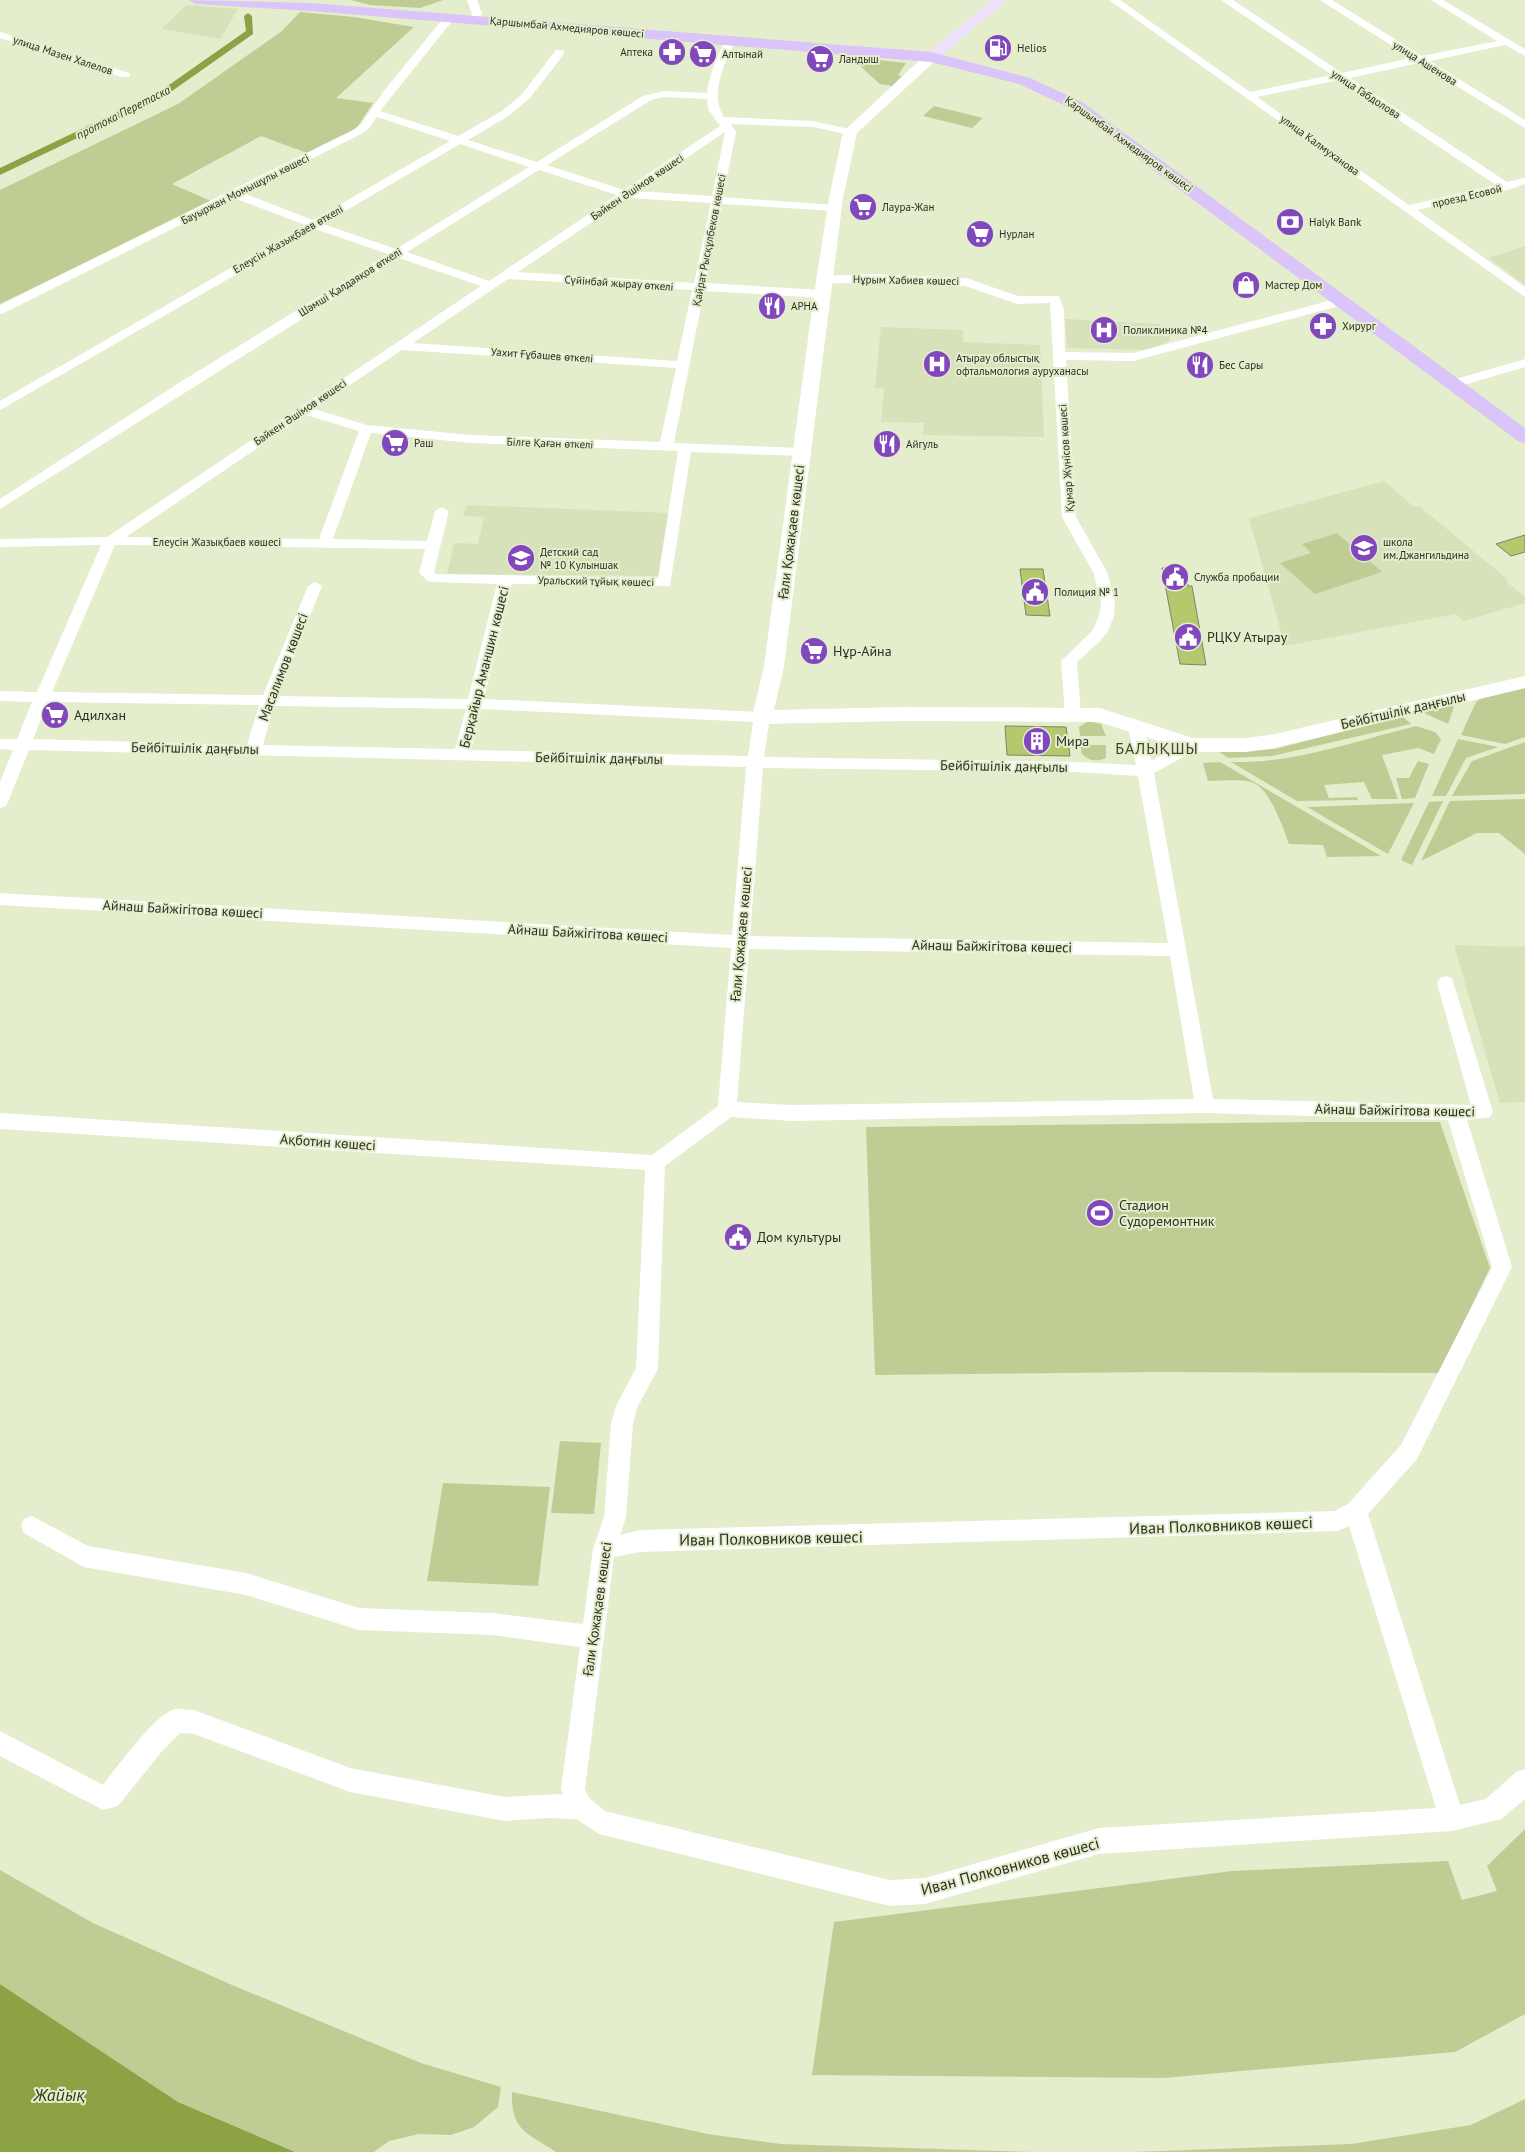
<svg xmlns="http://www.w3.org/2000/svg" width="1525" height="2152" font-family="'PT Sans',sans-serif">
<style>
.built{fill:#d7e1ba}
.green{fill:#bfcd95}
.water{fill:#8da145}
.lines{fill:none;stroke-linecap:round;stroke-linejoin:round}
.canal{fill:#8da145;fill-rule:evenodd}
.building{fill:#b4c96d;stroke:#7d8567}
.minor{fill:#fff;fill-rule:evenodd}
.tertiary{fill:#fff;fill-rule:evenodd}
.secondary{fill:#ede1fc;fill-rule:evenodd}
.primary{fill:#dbc4fa;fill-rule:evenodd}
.labels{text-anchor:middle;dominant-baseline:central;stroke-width:4;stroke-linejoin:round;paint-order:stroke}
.far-street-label{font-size:11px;fill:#2c2f23;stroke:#e4edcc}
.far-poi-label{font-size:11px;fill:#2c2f23;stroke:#e4edcc;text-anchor:start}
.far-water-label{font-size:12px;font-style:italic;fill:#323b14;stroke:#e4edcc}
.street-label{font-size:14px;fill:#2c2f23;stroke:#e4edcc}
.poi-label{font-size:14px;fill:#2c2f23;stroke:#e4edcc;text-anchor:start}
.quarter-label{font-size:16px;letter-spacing:1px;fill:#3f452a;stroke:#e4edcc}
.near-street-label{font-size:16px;fill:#2c2f23;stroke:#e4edcc}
.near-water-label{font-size:18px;font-style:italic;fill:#323b14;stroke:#e4edcc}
</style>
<rect width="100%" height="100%" fill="#e4edcc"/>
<g class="built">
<path d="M 186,5 L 238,9 L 220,39 L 162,29 Z"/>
<path d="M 1525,246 L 1525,285 L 1489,258 Z"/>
<path d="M 1065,319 L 1159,324 L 1169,333 L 1170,340 L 1150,350 L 1067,348 Z"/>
<path d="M 881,327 L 963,330 L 963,342 L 1040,345 L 1044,437 L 923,435 L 924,423 L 881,422 L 884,389 L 875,388 Z"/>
<path d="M 1384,481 L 1414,507 L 1419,506 L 1506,578 L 1508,583 L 1525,597 L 1525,603 L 1463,621 L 1456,614 L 1285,646 L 1249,518 Z"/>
<path d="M 467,505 L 669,513 L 664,576 L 447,574 L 454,543 L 478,544 L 484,517 L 463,516 Z"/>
<path d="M 1454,945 L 1525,947 L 1525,1102 L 1500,1103 Z"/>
</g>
<g class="green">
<path d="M 351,0 L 443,0 L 420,8 L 370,5 Z"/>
<path d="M 300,12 L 354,17 L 414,27 L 336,98 L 373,103 L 356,129 L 307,153 L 261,136 L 172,184 L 211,201 L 0,304 L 0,190 L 178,104 L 282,31 Z"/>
<path d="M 850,57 L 906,63 L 898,75 L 902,76 L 893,86 L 880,84 Z"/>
<path d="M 934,106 L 983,118 L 972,128 L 923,116 Z"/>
<path d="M 1337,533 L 1382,572 L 1315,594 L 1280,563 L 1311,553 L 1302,544 Z"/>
<path d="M 1525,688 L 1525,737 L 1505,744 L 1461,735 L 1476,702 L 1480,699 Z"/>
<path d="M 1451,705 L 1454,707 L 1448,724 L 1426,714 L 1424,711 Z"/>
<path d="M 1402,716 L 1411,724 L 1272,756 L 1228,758 L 1218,751 L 1275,749 Z"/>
<path d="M 1088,721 L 1101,724 L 1106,736 L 1080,736 L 1079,727 Z"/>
<path d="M 1416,726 L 1435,732 L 1441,739 L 1434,754 L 1418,748 L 1382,755 L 1398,799 L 1372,799 L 1364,782 L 1324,785 L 1329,798 L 1357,797 L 1358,800 L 1297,801 L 1231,762 C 1293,764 1356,741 1416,726 Z"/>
<path d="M 1458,739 L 1498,747 L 1466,758 L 1446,796 L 1432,796 Z"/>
<path d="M 1525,742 L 1525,794 L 1452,796 L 1472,761 Z"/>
<path d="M 1080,745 L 1106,745 L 1106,758 C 1096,762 1089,761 1082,754 Z"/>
<path d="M 1418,761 L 1429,764 L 1415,798 L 1402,799 L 1396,778 L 1409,778 Z"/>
<path d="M 1220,762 L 1381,856 L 1327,857 L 1323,845 L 1289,844 C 1283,828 1270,787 1251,782 C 1239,779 1221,781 1208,781 L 1203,763 Z"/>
<path d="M 1525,799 L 1525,854 L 1499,833 L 1477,833 L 1421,861 L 1450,801 Z"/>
<path d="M 1443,801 L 1412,865 L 1401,860 L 1429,802 Z"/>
<path d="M 1414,803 L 1388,854 L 1307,807 Z"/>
<path d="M 1310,1122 L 1440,1122 L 1490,1268 L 1439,1373 L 1155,1372 L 875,1375 L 866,1127 Z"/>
<path d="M 560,1441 L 601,1443 L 594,1514 L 551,1513 Z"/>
<path d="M 443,1483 L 550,1487 L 538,1586 L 427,1581 Z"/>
<path d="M 1525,1829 L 1525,2014 L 1455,2052 L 1163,2078 L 812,2075 L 834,1922 L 1232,1871 L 1448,1861 L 1462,1900 L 1497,1891 L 1487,1866 Z"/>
<path d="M 0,1870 L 93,1923 L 232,1985 L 421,2063 L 501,2087 L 498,2107 L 474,2127 L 451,2135 L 419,2134 L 389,2141 L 374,2152 L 295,2152 L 178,2102 L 0,1984 Z"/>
<path d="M 512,2092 L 708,2134 L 781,2144 L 1033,2152 L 556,2152 C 526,2132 511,2131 512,2092 Z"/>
<path d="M 1525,2099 L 1525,2152 L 1132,2152 L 1351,2144 L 1471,2125 Z"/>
</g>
<path class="water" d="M 0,1984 L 178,2102 L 295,2152 L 0,2152 Z"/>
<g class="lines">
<path class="canal" d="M 248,13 L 252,16 L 253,34 L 165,96 L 0,175 L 0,168 L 159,92 L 246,31 L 244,16 Z"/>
</g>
<g class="building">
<path d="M 1525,535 L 1525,552 L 1511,556 L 1496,544 Z"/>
<path d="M 1162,568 L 1185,568 L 1188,586 L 1192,586 L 1206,665 L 1180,664 Z"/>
<path d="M 1020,569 L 1043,569 L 1050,616 L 1026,615 Z"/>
<path d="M 1005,726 L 1066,727 L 1070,756 L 1007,755 Z"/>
</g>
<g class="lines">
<g class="minor">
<path d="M 467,0 L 477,0 L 482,14 L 476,21 L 467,19 L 472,14 Z"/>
<path d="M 1109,0 L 1120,0 L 1250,92 L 1332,75 L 1221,0 L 1233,0 L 1342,73 L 1411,58 L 1320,0 L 1332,0 L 1422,56 L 1497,41 L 1431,0 L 1443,0 L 1525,49 L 1525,56 L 1505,45 L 1430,61 L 1525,120 L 1525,128 L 1419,63 L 1350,78 L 1507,182 L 1525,178 L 1525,184 L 1511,189 L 1417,210 L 1525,287 L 1525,297 ZM 1339,80 L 1496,185 L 1409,205 L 1257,97 Z"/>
<path d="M 449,15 L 454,18 L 453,20 L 380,111 L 458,136 L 502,111 L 522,94 L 556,50 L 564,50 L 564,54 L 530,98 L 510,115 L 468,140 L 537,162 L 643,96 L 663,91 L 707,93 C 708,81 720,41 731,37 L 736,40 C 725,62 709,93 724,117 L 813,121 L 854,130 L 855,132 L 850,135 L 813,127 L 731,124 L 736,132 L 723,197 L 835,205 L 841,208 L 835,211 L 722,204 L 706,283 L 822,290 L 828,294 L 822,298 L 704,291 L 674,443 L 801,448 L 808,452 L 801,456 L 691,452 L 670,586 L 512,584 L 484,699 L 762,712 L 768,713 L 770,717 L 764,757 L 1076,762 L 1136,765 L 1128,726 L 1130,722 L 1142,722 L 1144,726 L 1151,761 L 1186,741 L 1198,741 L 1200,745 L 1198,749 L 1154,773 L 1213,1099 L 1471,1105 L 1437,983 L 1440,978 L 1446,976 L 1452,978 L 1493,1112 L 1490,1117 L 1467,1120 L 1512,1267 L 1417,1459 L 1368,1514 L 1460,1805 L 1486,1799 L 1516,1772 L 1525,1769 L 1525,1799 L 1501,1819 L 1452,1831 L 1099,1854 L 925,1904 L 890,1906 L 599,1834 L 576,1819 L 546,1818 L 505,1821 L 350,1792 L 194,1734 L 180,1733 L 163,1750 L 118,1806 L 103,1810 L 0,1756 L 0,1731 L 103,1785 C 116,1768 156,1713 175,1709 C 180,1708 188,1710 194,1710 L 350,1768 L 505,1797 L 563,1794 L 561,1789 L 580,1647 L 492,1635 L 359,1630 L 246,1595 L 84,1567 L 24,1533 L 21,1526 L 24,1519 L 32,1516 L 88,1546 L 246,1573 L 359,1608 L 492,1613 L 583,1624 L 593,1549 L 604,1517 L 611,1424 L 616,1406 L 636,1368 L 645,1170 L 0,1129 L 0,1113 L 652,1155 L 718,1106 L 731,948 L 0,905 L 0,893 L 732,935 L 746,767 L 29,750 L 8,802 L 6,806 L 0,808 L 0,782 L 13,750 L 0,749 L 0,739 L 17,739 L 32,702 L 0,701 L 0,691 L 37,692 L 101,545 L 0,547 L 0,539 L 107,537 L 481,286 L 399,258 L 0,509 L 0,499 L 182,381 L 388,254 L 315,229 L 0,410 L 0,401 L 305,225 L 234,198 L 4,313 L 0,314 L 0,305 L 353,130 L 361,124 L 383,92 L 445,16 ZM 663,97 L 707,99 L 708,109 L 720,126 L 624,190 L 547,165 L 651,100 ZM 377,117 L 450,141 L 313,220 L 243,193 L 361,134 L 369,128 ZM 725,132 L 712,196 L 637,191 ZM 460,144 L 529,167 L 396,249 L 323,224 ZM 539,170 L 617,195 L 489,281 L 407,252 ZM 628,198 L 711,203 L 694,283 L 518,272 ZM 508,279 L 692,290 L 677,361 L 413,343 ZM 402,350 L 676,368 L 660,442 L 471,435 L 367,425 L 314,409 ZM 306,415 L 359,431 L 319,539 L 126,537 ZM 371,433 L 471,443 L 678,451 L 658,578 L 436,574 L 434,572 L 449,511 L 442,507 L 435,511 L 427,541 L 333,539 ZM 115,545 L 425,549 L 419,573 L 428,581 L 433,582 L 497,584 L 468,699 L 278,696 L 322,586 L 315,582 L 308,586 L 263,695 L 52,692 ZM 48,702 L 259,705 L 247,745 L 33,739 ZM 274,706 L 466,709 L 455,749 L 263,745 ZM 481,709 L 753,722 L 748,756 L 471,750 ZM 763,768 L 1076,772 L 1138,776 L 1168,943 L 750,936 ZM 749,949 L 1170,956 L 1194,1099 L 792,1105 L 737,1102 ZM 1205,1113 L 1448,1120 L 1492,1267 L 1401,1445 L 1348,1504 L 1335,1511 L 640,1530 L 620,1535 L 626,1517 L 633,1424 L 637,1408 L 658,1369 L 665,1166 L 731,1117 L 792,1121 ZM 1349,1526 L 1436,1808 L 1099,1828 L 925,1878 L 890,1880 L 605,1811 L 589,1798 L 585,1789 L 614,1557 L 640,1552 L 1337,1531 Z"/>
<path d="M 0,32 L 129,73 L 130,75 L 129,77 L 121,77 L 0,38 Z"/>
<path d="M 872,274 L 966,278 L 1018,296 L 1059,296 L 1064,310 L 1065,352 L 1133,353 L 1343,297 L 1349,301 L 1347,304 L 1133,361 L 1066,360 L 1076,517 L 1107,572 L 1115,602 L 1114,616 L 1108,631 L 1099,642 L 1077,662 L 1081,715 L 1079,719 L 1067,719 L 1065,715 L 1061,661 L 1093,630 L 1099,616 L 1101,602 L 1093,572 L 1062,517 L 1050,303 L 1017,304 L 965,286 L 872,282 L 824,284 L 818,280 L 824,276 Z"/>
<path d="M 1525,359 L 1525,367 L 1454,388 L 1448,384 L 1449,381 Z"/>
</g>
<path class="tertiary" d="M 931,53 L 938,57 L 936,60 L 857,133 L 843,198 L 784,666 L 774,710 L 905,707 L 1100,708 L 1193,738 L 1245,738 L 1270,735 L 1525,676 L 1525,688 L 1270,749 L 1245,752 L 1192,752 L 1099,722 L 905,721 L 762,724 L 755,722 L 752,717 L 764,666 L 814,294 L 829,198 L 843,132 L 926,54 Z"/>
<path class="secondary" d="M 992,0 L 1007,0 L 936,60 L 926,60 L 924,57 L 926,54 Z"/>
<path class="primary" d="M 189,0 L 311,3 L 931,52 L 1030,78 L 1082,102 L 1525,428 L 1525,443 L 1518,441 L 1070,108 L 1019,84 L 931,62 L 311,11 L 196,4 Z"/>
</g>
<defs>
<symbol id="fuel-disc" viewBox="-11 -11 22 22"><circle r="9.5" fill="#8148be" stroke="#e4edcc"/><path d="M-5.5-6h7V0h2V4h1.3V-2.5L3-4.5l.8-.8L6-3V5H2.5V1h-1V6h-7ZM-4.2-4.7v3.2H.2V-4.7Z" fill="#fff"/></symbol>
<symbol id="pharmacy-disc" viewBox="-11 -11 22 22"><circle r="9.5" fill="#8148be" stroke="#e4edcc"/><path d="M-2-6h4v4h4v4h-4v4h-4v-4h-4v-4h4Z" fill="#fff"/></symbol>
<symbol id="supermarket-disc" viewBox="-11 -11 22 22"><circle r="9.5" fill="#8148be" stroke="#e4edcc"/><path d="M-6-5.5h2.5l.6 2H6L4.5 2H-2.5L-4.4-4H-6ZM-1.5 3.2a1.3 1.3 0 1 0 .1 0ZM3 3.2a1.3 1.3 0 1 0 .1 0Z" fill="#fff"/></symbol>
<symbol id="bank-disc" viewBox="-11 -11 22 22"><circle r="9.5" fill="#8148be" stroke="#e4edcc"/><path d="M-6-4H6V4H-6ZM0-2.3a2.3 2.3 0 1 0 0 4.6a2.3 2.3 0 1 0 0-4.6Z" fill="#fff"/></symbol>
<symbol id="shop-disc" viewBox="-11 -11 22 22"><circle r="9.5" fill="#8148be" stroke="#e4edcc"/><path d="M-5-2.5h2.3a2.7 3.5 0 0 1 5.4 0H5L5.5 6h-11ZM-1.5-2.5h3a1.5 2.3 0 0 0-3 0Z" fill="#fff"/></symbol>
<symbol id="restaurant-disc" viewBox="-11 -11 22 22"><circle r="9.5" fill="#8148be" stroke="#e4edcc"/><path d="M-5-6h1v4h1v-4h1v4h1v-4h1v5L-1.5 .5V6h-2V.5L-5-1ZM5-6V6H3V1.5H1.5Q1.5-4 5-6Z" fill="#fff"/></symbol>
<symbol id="hospital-disc" viewBox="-11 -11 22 22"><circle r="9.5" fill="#8148be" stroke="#e4edcc"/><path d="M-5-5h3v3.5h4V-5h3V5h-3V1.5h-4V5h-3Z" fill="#fff"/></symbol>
<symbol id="school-disc" viewBox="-11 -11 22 22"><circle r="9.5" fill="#8148be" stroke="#e4edcc"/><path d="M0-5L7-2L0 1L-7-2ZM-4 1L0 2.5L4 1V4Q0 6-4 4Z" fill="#fff"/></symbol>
<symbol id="civic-disc" viewBox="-11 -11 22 22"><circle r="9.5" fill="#8148be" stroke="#e4edcc"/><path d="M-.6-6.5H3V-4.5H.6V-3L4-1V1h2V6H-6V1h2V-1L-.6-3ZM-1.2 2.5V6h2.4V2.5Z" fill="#fff"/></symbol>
<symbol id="building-disc" viewBox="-11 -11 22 22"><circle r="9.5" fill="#8148be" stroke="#e4edcc"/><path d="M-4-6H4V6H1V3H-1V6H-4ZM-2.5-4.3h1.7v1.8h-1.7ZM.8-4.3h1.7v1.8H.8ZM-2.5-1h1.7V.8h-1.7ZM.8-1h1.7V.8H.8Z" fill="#fff"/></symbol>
<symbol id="stadium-disc" viewBox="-11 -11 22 22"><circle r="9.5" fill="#8148be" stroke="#e4edcc"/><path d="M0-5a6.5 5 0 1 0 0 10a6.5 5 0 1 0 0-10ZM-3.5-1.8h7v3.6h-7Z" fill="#fff"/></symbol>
</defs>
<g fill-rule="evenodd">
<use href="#fuel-disc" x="982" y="32" width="32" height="32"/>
<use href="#pharmacy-disc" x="656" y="36" width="32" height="32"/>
<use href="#supermarket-disc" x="687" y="38" width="32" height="32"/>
<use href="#supermarket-disc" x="804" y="43" width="32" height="32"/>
<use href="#supermarket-disc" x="847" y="191" width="32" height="32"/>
<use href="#bank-disc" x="1274" y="206" width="32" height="32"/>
<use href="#supermarket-disc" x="964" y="218" width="32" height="32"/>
<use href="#shop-disc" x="1230" y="269" width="32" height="32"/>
<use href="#restaurant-disc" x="756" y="290" width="32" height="32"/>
<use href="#pharmacy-disc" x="1307" y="310" width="32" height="32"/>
<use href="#hospital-disc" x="1088" y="314" width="32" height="32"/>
<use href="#hospital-disc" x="921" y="348" width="32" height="32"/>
<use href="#restaurant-disc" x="1184" y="349" width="32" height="32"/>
<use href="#supermarket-disc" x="379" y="427" width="32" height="32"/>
<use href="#restaurant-disc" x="871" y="428" width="32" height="32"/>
<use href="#school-disc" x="1348" y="532" width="32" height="32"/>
<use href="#school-disc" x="505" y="542" width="32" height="32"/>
<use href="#civic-disc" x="1159" y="561" width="32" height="32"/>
<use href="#civic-disc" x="1019" y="576" width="32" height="32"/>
<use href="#civic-disc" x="1172" y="621" width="32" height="32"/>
<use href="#supermarket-disc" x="798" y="635" width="32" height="32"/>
<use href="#supermarket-disc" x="39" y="699" width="32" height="32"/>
<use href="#building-disc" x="1021" y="725" width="32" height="32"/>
<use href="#stadium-disc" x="1084" y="1197" width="32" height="32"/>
<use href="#civic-disc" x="722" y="1221" width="32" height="32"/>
</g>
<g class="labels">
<g class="far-street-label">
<text transform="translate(567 27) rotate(5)">Қаршымбай Ахмедияров көшесі</text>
<text transform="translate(63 55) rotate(18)">улица Мазен Халелов</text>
<text transform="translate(1425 63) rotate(32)">улица Ашенова</text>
<text transform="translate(1366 94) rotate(33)">улица Габдолова</text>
<text transform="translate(1129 144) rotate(36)">Қаршымбай Ахмедияров көшесі</text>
<text transform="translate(1320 145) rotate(36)">улица Калмуханова</text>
<text transform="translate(637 187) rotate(-34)">Бәйкен Әшімов көшесі</text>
<text transform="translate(245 189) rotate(-27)">Бауыржан Момышұлы көшесі</text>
<text transform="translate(1467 196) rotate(-13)">проезд Есовой</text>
<text transform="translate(288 239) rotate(-30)">Елеусін Жазықбаев өткелі</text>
<text transform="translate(709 240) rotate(-79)">Қайрат Рысқұлбеков көшесі</text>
<text transform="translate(906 280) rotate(1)">Нұрым Хабиев көшесі</text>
<text transform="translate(350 282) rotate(-32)">Шәмші Қалдаяқов өткелі</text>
<text transform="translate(619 283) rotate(4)">Сүйінбай жырау өткелі</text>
<text transform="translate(542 355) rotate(4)">Уахит Ғұбашев өткелі</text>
<text transform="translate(300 412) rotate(-34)">Бәйкен Әшімов көшесі</text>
<text transform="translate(550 443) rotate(2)">Білге Қаған өткелі</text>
<text transform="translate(1066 458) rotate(-94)">Құмар Жүнісов көшесі</text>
<text x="217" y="542">Елеусін Жазықбаев көшесі</text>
<text transform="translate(596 581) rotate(1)">Уральский тұйық көшесі</text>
</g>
<g class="far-poi-label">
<text x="1017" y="48">Helios</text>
<text x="653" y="52" text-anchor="end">Аптека</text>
<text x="722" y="54">Алтынай</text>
<text x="839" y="59">Ландыш</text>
<text x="882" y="207">Лаура-Жан</text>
<text x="1309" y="222">Halyk Bank</text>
<text x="999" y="234">Нурлан</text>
<text x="1265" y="285">Мастер Дом</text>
<text x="791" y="306">АРНА</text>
<text x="1342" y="326">Хирург</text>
<text x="1123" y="330">Поликлиника №4</text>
<text x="956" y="358">Атырау облыстық<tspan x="956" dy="13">офтальмология ауруханасы</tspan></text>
<text x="1219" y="365">Бес Сары</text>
<text x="414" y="443">Раш</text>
<text x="906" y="444">Айгуль</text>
<text x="1383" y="542">школа<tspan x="1383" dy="13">им.Джангильдина</tspan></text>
<text x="540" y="552">Детский сад<tspan x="540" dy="13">№ 10 Кулыншак</tspan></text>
<text x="1194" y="577">Служба пробации</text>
<text x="1054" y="592">Полиция № 1</text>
</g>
<g class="far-water-label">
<text transform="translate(123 112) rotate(-27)">протока Перетаска</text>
</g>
<g class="street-label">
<text transform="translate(791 532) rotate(-83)">Ғали Қожақаев көшесі</text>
<text transform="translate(283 667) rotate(-69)">Масалимов көшесі</text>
<text transform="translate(484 667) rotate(-76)">Берқайыр Аманшин көшесі</text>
<text transform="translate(1403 710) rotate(-13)">Бейбітшілік даңғылы</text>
<text transform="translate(195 748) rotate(1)">Бейбітшілік даңғылы</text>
<text transform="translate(599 758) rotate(1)">Бейбітшілік даңғылы</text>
<text transform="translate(1004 766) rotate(1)">Бейбітшілік даңғылы</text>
<text transform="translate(183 909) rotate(3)">Айнаш Байжігітова көшесі</text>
<text transform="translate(588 933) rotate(3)">Айнаш Байжігітова көшесі</text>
<text transform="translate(741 934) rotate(-85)">Ғали Қожақаев көшесі</text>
<text transform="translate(992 946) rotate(1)">Айнаш Байжігітова көшесі</text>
<text transform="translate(1395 1110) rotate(1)">Айнаш Байжігітова көшесі</text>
<text transform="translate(328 1142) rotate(4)">Ақботин көшесі</text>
<text transform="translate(597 1609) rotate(-82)">Ғали Қожақаев көшесі</text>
</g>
<g class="poi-label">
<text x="1207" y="637">РЦКУ Атырау</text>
<text x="833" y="651">Нұр-Айна</text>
<text x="74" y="715">Адилхан</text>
<text x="1056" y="741">Мира</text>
<text x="1119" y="1205">Стадион<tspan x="1119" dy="16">Судоремонтник</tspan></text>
<text x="757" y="1237">Дом культуры</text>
</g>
<g class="quarter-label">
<text x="1157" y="748">БАЛЫҚШЫ</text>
</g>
<g class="near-street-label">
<text transform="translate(1221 1525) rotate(-2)">Иван Полковников көшесі</text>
<text transform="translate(771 1538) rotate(-1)">Иван Полковников көшесі</text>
<text transform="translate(1010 1866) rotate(-15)">Иван Полковников көшесі</text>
</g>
<g class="near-water-label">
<text x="59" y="2094">Жайық</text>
</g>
</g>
</svg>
